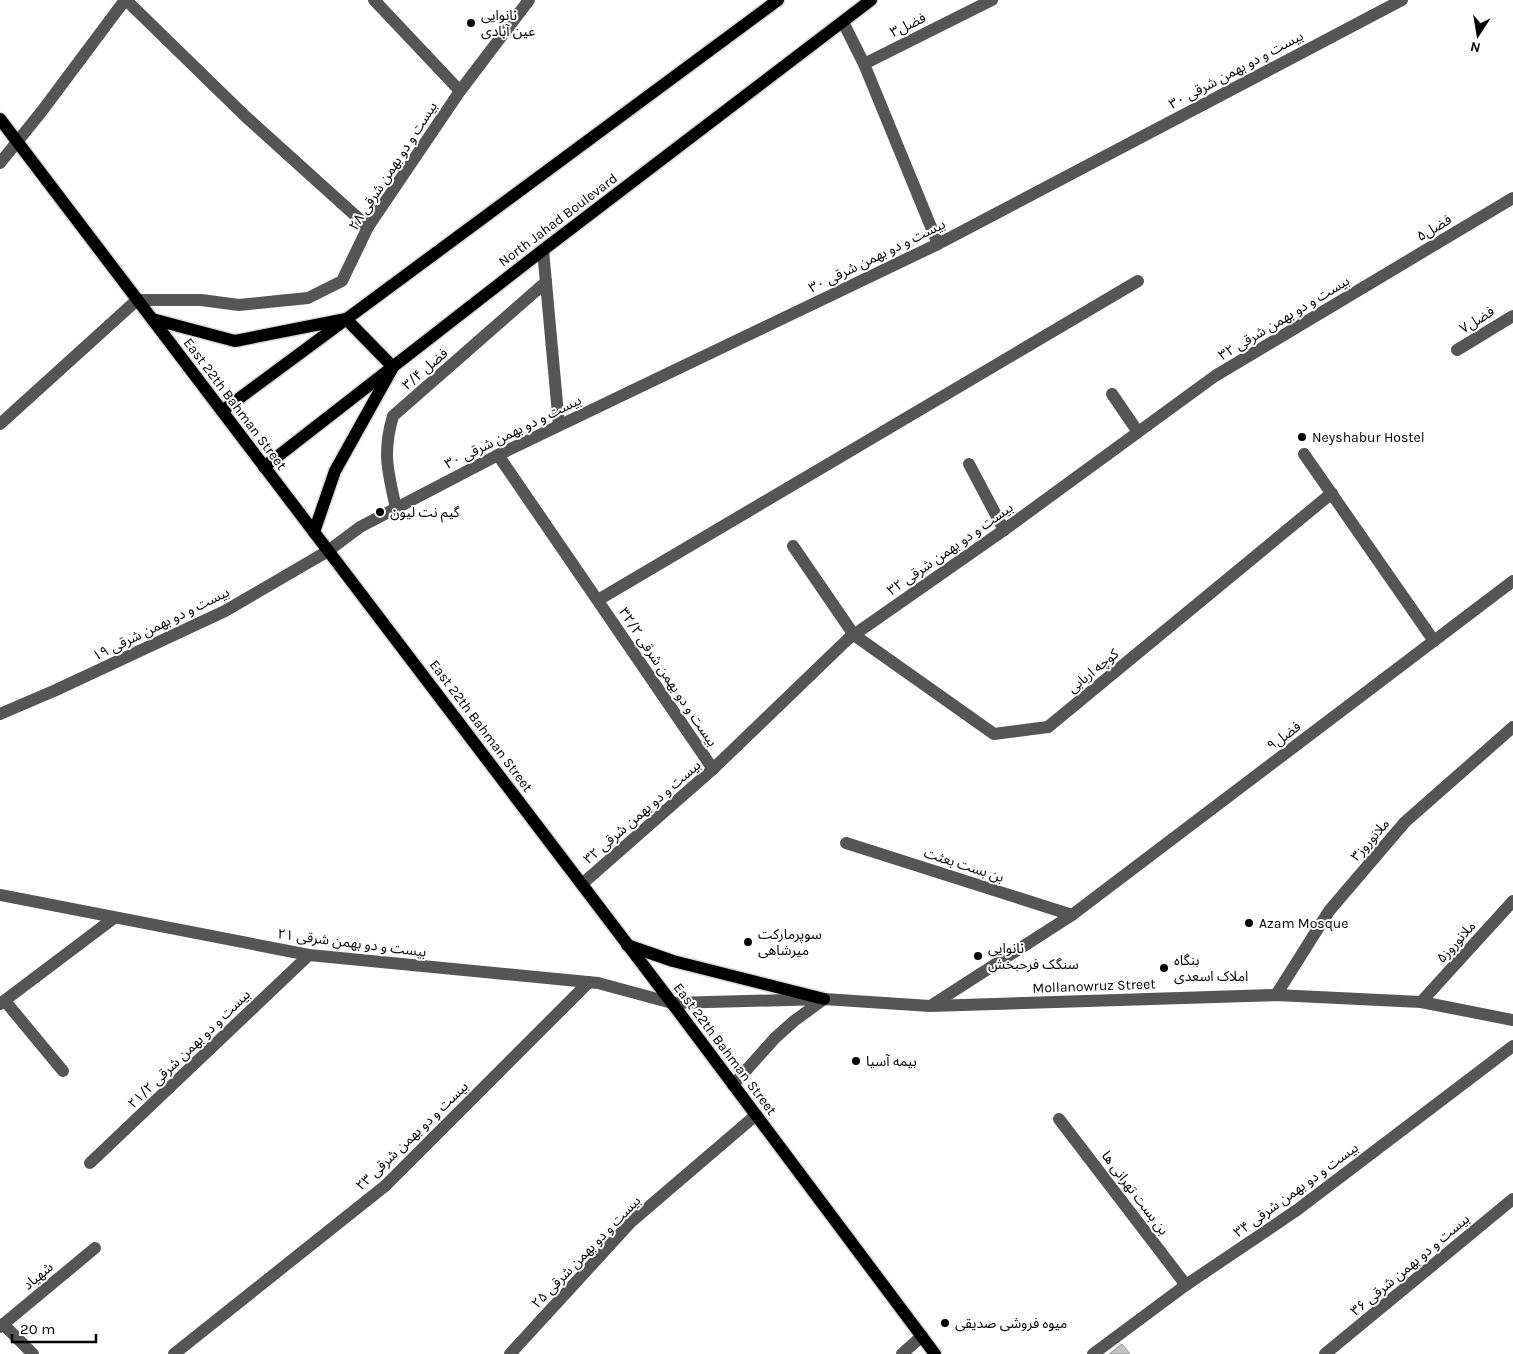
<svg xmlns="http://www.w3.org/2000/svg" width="1513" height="1354" font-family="Karla,'Noto Sans Arabic',sans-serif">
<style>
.building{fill:#c4c4c4;stroke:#999}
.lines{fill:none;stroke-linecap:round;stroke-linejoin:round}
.major-casing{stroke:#dbdbdb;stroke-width:15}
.minor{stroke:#555;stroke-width:12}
.major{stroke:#000;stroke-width:12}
.poi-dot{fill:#000;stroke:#fff;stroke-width:2}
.labels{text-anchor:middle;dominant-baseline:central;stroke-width:4;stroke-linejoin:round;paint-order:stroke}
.poi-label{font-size:14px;fill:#000;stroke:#fff;text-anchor:start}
.street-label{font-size:14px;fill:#000;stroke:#fff}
</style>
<rect width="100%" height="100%" fill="#fff"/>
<path class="building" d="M 1122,1344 L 1130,1354 L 1109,1354 Z"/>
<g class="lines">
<defs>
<g id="major">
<path d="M 0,119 L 672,1003 L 935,1354"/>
<path d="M 152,319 L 235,341 L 346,319 L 393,367 L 335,471 L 314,532"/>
<path d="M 222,411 L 778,0"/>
<path d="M 264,467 L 543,250 L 871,0"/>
<path d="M 627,945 L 673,961 L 824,999"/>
</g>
</defs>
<use href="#major" class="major-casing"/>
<g class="minor">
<path d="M 126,0 L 245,116 L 368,227"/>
<path d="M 374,0 L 460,91"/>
<path d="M 843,22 L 864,64 L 938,244"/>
<path d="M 864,64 L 992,0"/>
<path d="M 0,163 L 42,111 L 125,0"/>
<path d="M 543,250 L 559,425"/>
<path d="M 1457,350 L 1513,316"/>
<path d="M 1112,394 L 1138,432"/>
<path d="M 0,424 L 137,300 L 201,300 L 239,305 L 278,301 L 308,298 L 342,281 L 368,227 L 460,91 L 529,0"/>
<path d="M 1304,454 L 1434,641"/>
<path d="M 498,455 L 713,769"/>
<path d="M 969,464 L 1004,530"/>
<path d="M 396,508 C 388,472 382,453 393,416 L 546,282"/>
<path d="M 793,546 L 854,635 L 994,734 L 1048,727 L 1332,493"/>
<path d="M 598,600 L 1138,281"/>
<path d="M 0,714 L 56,690 L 225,611 L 328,551 L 360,527 L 498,455 L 938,244 L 1402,0"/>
<path d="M 846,843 L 1072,915"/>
<path d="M 582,884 L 713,769 L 848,639 L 1004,530 L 1215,376 L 1513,198"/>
<path d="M 0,895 L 309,955 L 598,983 L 672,1003 L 824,999 L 930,1006 L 1276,995 L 1421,1002 L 1513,1020"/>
<path d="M 1276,995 L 1329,911 L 1405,822 L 1513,727"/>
<path d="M 5,1001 L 63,1071"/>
<path d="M 1421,1002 L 1513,901"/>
<path d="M 0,1004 L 114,918"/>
<path d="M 932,1005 L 1072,915 L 1513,581"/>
<path d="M 733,1085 L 775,1038 L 794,1021 L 824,999"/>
<path d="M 1059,1119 L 1186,1285"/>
<path d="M 90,1163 L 309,955"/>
<path d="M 3,1324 L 33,1354"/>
<path d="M 0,1327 L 95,1248"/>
<path d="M 174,1354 L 385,1186 L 589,982"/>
<path d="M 510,1354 L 631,1222 L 756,1115"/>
<path d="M 902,1354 L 922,1336"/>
<path d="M 1093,1354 L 1186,1285 L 1297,1210 L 1513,1046"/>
<path d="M 1325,1354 L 1513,1199"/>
</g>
<use href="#major" class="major"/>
</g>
<g class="poi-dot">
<circle cx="471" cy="23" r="5"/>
<circle cx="1302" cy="437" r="5"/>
<circle cx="380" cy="512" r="5"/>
<circle cx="1249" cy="923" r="5"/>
<circle cx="748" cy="942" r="5"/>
<circle cx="978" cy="956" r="5"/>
<circle cx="1164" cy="968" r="5"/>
<circle cx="856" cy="1061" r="5"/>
<circle cx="945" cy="1323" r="5"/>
</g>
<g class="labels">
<g class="poi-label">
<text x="481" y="15">نانوایی<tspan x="481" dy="16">عین آبادی</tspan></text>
<text x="1312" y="437">Neyshabur Hostel</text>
<text x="390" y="512">گیم نت لیون</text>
<text x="1259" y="923">Azam Mosque</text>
<text x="758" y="934">سوپرمارکت<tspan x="758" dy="16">میرشاهی</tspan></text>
<text x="988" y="948">نانوایی<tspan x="988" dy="16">سنگک فرحبخش</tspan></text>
<text x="1174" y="960">بنگاه<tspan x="1174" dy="16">املاک اسعدی</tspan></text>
<text x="866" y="1061">بیمه آسیا</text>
<text x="955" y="1323">میوه فروشی صدیقی</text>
</g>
<g class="street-label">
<text transform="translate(908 25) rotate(-26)">فضل۳</text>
<text transform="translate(1236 70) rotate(-28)">بیست و دو بهمن شرقی ۳۰</text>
<text transform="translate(393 166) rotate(-57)">بیست و دو بهمن شرقی ۲۸</text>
<text transform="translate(558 220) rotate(-37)">North Jahad Boulevard</text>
<text transform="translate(1434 228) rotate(-31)">فضل۵</text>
<text transform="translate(877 256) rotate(-26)">بیست و دو بهمن شرقی ۳۰</text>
<text transform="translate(1284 318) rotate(-31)">بیست و دو بهمن شرقی ۳۲</text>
<text transform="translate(1477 320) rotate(-32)">فضل۷</text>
<text transform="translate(425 369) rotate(-41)">فضل ۳/۴</text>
<text transform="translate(235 404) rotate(53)">East 22th Bahman Street</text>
<text transform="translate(513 432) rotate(-26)">بیست و دو بهمن شرقی ۳۰</text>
<text transform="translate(950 549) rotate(-35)">بیست و دو بهمن شرقی ۳۲</text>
<text transform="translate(161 624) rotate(-26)">بیست و دو بهمن شرقی ۱۹</text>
<text transform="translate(1093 671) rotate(-39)">کوچه اربابی</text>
<text transform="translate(668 677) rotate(56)">بیست و دو بهمن شرقی ۳۲/۲</text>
<text transform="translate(481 726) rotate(53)">East 22th Bahman Street</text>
<text transform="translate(1284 736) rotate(-37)">فضل۹</text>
<text transform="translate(642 812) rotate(-41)">بیست و دو بهمن شرقی ۳۲</text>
<text transform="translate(1370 840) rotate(-49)">ملانوروز۳</text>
<text transform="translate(964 865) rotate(18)">بن بست بعثت</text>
<text transform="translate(1456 942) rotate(-48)">ملانوروز۵</text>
<text transform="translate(352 943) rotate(7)">بیست و دو بهمن شرقی ۲۱</text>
<text transform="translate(1094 986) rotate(-2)">Mollanowruz Street</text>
<text transform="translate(189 1049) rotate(-44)">بیست و دو بهمن شرقی ۲۱/۲</text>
<text transform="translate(725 1049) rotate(53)">East 22th Bahman Street</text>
<text transform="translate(412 1136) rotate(-44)">بیست و دو بهمن شرقی ۲۳</text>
<text transform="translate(1296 1190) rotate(-36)">بیست و دو بهمن شرقی ۳۴</text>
<text transform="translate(1135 1193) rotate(53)">بن بست تهرانی ها</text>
<text transform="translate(586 1252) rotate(-46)">بیست و دو بهمن شرقی ۲۵</text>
<text transform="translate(1410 1265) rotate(-40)">بیست و دو بهمن شرقی ۳۶</text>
<text transform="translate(38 1276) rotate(-40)">شهیاد</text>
</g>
</g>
<g transform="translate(1478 35) rotate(192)" stroke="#ffffff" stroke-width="4" paint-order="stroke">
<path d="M0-4L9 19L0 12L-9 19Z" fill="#000000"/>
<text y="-8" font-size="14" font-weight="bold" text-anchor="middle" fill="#000000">N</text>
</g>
<path d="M12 1334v8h84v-8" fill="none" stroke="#000000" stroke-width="2.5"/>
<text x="20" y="1334" font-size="15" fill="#000000" stroke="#ffffff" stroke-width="4" paint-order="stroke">20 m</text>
</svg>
